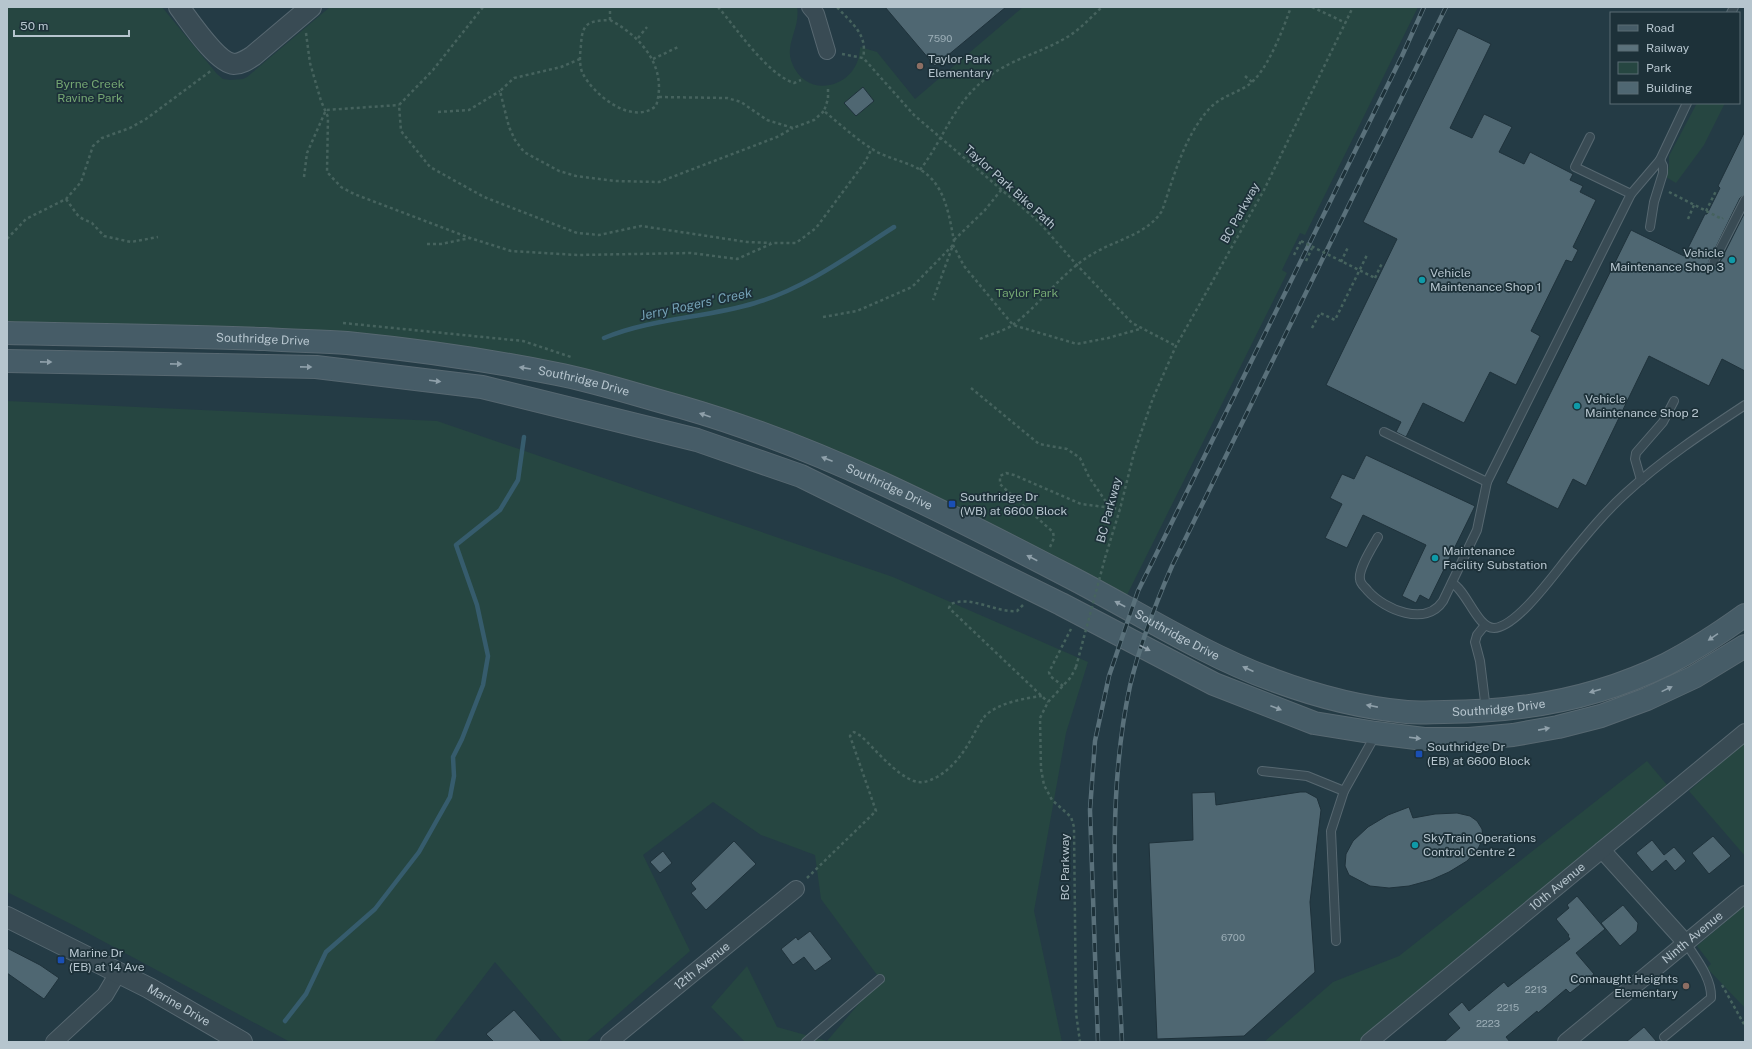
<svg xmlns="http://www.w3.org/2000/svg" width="1752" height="1049" font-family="'Public Sans',sans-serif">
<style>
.green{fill:#264641}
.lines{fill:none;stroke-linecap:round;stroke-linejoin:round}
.stream{stroke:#365c6d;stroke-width:4.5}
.building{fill:#4f6772;stroke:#1f323b}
.service-casing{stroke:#576871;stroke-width:10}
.minor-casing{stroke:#576871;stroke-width:18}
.tertiary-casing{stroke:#576871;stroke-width:22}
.secondary-casing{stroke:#576871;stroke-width:24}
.path{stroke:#46635e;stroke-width:2.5;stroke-dasharray:3 3;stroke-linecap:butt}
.service{stroke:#394b54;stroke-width:8}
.minor{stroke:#394b54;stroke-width:16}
.tertiary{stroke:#394b54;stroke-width:20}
.secondary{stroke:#465c67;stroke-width:22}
.rail-casing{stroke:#5a717b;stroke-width:4.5}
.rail{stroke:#1d3139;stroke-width:3;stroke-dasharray:9;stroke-linecap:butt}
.path-bridge{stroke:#46635e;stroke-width:2.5;stroke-dasharray:3 3;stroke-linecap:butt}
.oneway{fill:#8fa0aa}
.education-dot{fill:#8d6e63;stroke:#1d3139;stroke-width:1.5}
.culture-dot{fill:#0f9aa8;stroke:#1d3139;stroke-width:1.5}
.transit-dot{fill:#1a4fb4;stroke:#1d3139;stroke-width:1.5}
.labels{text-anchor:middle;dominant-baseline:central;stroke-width:3.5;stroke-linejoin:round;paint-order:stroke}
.number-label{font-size:10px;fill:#9caeb7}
.poi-label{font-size:12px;fill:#b6c5ce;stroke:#1d3139;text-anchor:start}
.park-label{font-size:12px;fill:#74a672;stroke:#1d3139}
.street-label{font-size:12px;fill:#b6c5ce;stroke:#1d3139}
.water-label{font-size:13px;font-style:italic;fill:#73a0b4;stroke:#1d3139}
</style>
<rect width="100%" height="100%" fill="#243b45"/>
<g class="green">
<path d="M 7,7 L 162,7 L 217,74 L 223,79 L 230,80 L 243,79 L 247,77 L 330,7 L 797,7 C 801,27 784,44 792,63 C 807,102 860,87 860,47 L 877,52 L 915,99 L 1023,7 L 1418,7 L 1305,235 L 1300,233 L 1282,270 L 1287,273 L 1126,597 L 969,514 L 589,372 L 7,323 Z"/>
<path d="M 1697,103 L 1725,103 L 1704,145 L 1676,183 L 1666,177 L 1669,166 L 1669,156 Z"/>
<path d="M 7,401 L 437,421 L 893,577 L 1088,662 L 1066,733 L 1034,911 L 1062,1042 L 745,1042 L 711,1007 L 747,966 L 777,1027 L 827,1041 L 880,979 L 821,899 L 815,855 L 761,835 L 713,802 L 643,855 L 690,951 L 586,1042 L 563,1042 L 495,962 L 434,1042 L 290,1042 L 73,925 L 7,892 Z"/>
<path d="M 1745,742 L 1745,856 L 1689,791 Z"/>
<path d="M 1647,761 L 1672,791 L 1361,1042 L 1264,1042 L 1333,982 L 1399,956 Z"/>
<path d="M 1745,905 L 1745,1008 L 1707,968 L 1711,964 L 1697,946 Z"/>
</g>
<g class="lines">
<g class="stream">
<path d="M 604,338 C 652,318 706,318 755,303 C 806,288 850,255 894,227"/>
<path d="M 285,1021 L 306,994 L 326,952 L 375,909 L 419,852 L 450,797 L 454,776 L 453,757 L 462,739 L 483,685 L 488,656 L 477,605 L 456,545 L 500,510 L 518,480 L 524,437"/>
</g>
</g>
<g class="building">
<path d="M 885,7 L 1006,7 L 935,66 Z"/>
<path d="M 1458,28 L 1491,44 L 1450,128 L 1472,138 L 1484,114 L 1512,127 L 1499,152 L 1524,164 L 1530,152 L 1573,174 L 1570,180 L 1583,186 L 1580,192 L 1596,200 L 1573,247 L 1578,250 L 1572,262 L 1566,260 L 1531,331 L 1540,336 L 1516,385 L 1490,372 L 1464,423 L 1423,403 L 1406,437 L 1396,432 L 1401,422 L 1326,385 L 1397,239 L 1363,222 Z"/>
<path d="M 863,87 L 874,101 L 856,116 L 844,103 Z"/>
<path d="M 1745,131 L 1745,195 L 1740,198 L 1709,261 L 1712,266 L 1719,264 L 1745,212 L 1745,371 L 1722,359 L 1709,386 L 1649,356 L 1586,486 L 1573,479 L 1558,509 L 1506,483 L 1631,230 L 1684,256 L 1705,214 L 1707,214 L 1720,188 L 1718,186 Z"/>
<path d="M 1366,455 L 1475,506 L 1429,600 L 1420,595 L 1416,603 L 1402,596 L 1426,545 L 1363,515 L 1347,548 L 1325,538 L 1342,504 L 1330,498 L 1342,474 L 1354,479 Z"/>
<path d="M 1215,792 L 1216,805 L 1300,792 L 1306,792 L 1317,798 L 1321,810 L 1310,902 L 1315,972 L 1244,1036 L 1157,1039 L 1149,843 L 1193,840 L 1192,793 Z"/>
<path d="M 1409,807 L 1413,818 L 1435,814 L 1457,813 L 1470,816 L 1477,821 L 1482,829 L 1483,838 L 1478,849 L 1467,861 L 1449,872 L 1431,880 L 1409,886 L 1389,888 L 1370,886 L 1349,875 L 1345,866 L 1346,854 L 1353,841 L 1368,827 L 1388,815 Z"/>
<path d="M 1713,836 L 1731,856 L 1709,874 L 1692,853 Z"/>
<path d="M 1652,840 L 1664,855 L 1674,847 L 1686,861 L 1675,871 L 1666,860 L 1652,872 L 1636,853 Z"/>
<path d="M 734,841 L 756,864 L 706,910 L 691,893 L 696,889 L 691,883 Z"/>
<path d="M 663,851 L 672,863 L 660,873 L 650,862 Z"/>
<path d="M 1577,896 L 1605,929 L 1576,953 L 1594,974 L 1570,993 L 1566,989 L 1538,1013 L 1537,1011 L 1506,1037 L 1510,1042 L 1444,1042 L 1460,1028 L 1448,1014 L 1462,1002 L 1469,1011 L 1504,982 L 1508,987 L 1570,939 L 1568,936 L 1569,935 L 1556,919 L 1569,908 L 1567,905 Z"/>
<path d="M 1623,905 L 1638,923 L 1637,931 L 1620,946 L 1601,923 Z"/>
<path d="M 810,931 L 832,959 L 815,971 L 804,957 L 793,965 L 781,949 L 796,937 L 798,940 Z"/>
<path d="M 7,948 L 40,965 L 59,978 L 44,999 L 7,973 Z"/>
<path d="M 514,1010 L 542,1042 L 494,1042 L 486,1034 Z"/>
<path d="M 1644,1027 L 1657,1042 L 1626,1042 Z"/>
</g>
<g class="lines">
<defs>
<g id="service">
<path d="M 1731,13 L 1734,7"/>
<path d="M 1590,137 L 1575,167 L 1631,194"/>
<path d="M 1660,160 L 1687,103"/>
<path d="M 1714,261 L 1745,200"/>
<path d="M 1384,432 L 1487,482"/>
<path d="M 1641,480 L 1635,459 L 1636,453 L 1663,422 L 1674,401"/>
<path d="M 1378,537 C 1373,546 1358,569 1360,579 C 1360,584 1365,587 1368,591 C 1385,610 1426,627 1443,601 L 1477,530 L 1487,482 L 1631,194 L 1660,160 L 1663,166 L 1663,173 L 1654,202 L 1650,227"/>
<path d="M 1452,583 C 1467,591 1477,628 1494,628 C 1517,627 1555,573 1569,556 C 1587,534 1605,512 1626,493 C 1662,460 1704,432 1745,405"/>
<path d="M 1485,625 L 1477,635 L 1475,642 L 1480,661 L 1486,710"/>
<path d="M 1262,771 L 1307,776 L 1344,791"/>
<path d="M 1336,941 L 1331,831 L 1344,791 L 1376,734"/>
<path d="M 1664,1037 L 1711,998 C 1712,978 1696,959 1686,943"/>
<path d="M 806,1042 L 880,979"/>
</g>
<g id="minor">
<path d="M 810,7 L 816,14 L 827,51"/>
<path d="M 1602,850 L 1686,943"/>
<path d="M 54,1042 L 105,995 L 118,973"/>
<path id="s1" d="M 609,1042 L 796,889"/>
<path id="s2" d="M 1369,1042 L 1745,732"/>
<path id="s3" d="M 1566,1042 L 1745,894"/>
</g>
<g id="tertiary">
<path d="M 179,7 C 189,20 217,63 234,64 C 241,64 247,60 253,56 L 311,7"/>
<path id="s4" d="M 7,917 L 149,988 L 242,1042"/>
</g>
<g id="secondary">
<path id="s5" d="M 7,333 C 93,335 179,336 265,339 C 292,341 320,341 347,343 C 417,350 488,360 557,374 C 598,382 640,396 681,407 C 817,446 943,511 1068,576 C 1136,611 1202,654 1273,680 C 1316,696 1362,708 1407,712 C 1420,713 1432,712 1444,712 C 1521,712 1598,698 1667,664 C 1694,650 1720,633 1745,615"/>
<path d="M 7,361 L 316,367 L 482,387 L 697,440 L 801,476 L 1061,604 L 1214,684 L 1314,723 L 1376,733 L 1424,739 L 1469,739 L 1513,735 L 1558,727 L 1601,716 L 1647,699 L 1694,677 L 1745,646"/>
</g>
</defs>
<use href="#service" class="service-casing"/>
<use href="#minor" class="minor-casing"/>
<use href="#tertiary" class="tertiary-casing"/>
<use href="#secondary" class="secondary-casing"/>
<g class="path">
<path d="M 483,7 L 433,70 L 399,105 L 401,131 L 430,167 L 484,197 L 577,233 L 599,235 L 641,226 L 747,242 L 771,243"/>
<path d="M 718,7 C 737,29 767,74 794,83 L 801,80"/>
<path d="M 837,7 C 852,24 868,34 863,58"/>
<path d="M 1312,7 L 1346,23"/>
<path d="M 610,20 C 642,37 668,68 656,106 C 632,126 593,95 582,72 C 579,63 580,54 581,45 C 582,22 589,21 610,20 Z"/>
<path d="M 610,20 L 610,7"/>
<path d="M 306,33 L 310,63 L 321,101 L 328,117 L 327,172 L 341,187 L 354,194 L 470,238 L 511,251 L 577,255 L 691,253 L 737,259 L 773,243 L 796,243 L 816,228 L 865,162 L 872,148"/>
<path d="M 638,38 L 647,27"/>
<path d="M 842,54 L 863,58 L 866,61 L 914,115 L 1038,221 L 1076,264 L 1132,323 L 1176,346"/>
<path d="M 580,59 L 561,67 L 514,78 L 500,91 L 509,127 L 515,140 L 524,152 L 559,171 L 576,176 L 615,181 L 659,182 L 777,137 L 793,128"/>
<path d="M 653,59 L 678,47"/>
<path d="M 1245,76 L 1252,82"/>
<path d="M 828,89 L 828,99 L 824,111 C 841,125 858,141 877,152 C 891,159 906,162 919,169 C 945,183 949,215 954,241 L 953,245 L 964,266 L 1013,325 L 1077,344 L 1108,338 L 1140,329"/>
<path d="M 659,97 L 727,98 L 741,102 L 767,120 L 793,128 L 814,120 L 824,111"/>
<path d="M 438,112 L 469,110 L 500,91"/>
<path d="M 920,170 C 945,137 955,99 991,75 C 1013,59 1039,53 1062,40 C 1078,32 1089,19 1102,7"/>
<path d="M 304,177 L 307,153 L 326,110 L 399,105"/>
<path d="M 1669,192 L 1722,219 L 1723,218"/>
<path d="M 66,199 L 79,217 L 92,223 L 104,236 L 131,242 L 158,237"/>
<path d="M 1706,211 L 1716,191"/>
<path d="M 1688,219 L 1694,205"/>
<path d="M 7,239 L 26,219 L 66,199 L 81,182 L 93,146 L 102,138 L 130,128 L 146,119 L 212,70"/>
<path d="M 954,240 L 985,210 L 1002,189"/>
<path d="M 427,244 L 441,244 L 470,238"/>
<path d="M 1294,255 L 1301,241"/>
<path d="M 1306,261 L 1312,248"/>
<path d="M 1341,262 L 1348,247"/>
<path d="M 1375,278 L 1382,263"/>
<path d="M 823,317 L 857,311 L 912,287 L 953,245 L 933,300"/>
<path d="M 343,323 L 523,341 L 571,357"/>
<path d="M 1312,328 L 1320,313 L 1335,320 L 1367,255"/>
<path d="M 980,339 C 990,334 1005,331 1014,324 C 1043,302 1063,270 1096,252 C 1119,239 1147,234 1162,211 C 1174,176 1184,137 1209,109 C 1220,97 1234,94 1247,86 C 1267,73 1283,29 1291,7"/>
<path d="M 971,388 L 1039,444 L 1067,449 L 1080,458 L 1089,477 L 1111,509"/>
<path d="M 1050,547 L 1054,538 L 1053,532 L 1004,488 L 1000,484 L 1000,476 L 1006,473 L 1014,475 L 1081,504 L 1120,509"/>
<path d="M 1105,558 L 1120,509 L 1134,453 L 1153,398 L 1176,346 L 1264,190 L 1353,7"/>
<path d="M 1023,605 L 1017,611 C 996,613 971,595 951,604 L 949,608 L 1048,702"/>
<path d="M 1076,667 L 1071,677 L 1048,702 L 1040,718 L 1041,769 L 1044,785 L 1052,800 L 1071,817 L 1074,827 L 1076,1013 L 1080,1042"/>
<path d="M 1063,686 L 1050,676 L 1049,672 L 1071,629"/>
<path d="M 807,878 L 876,811 L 850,736 L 854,732 L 861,736 C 875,749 896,775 914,781 C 922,784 929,781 937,777 C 954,767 965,751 974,734 C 977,728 981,721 985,716 C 998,703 1025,698 1042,696"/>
<path d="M 1722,985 L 1745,1026"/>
</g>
<use href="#service" class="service"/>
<use href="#minor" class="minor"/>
<use href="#tertiary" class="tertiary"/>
<use href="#secondary" class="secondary"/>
<defs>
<g id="rail">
<path d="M 1098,1042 L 1090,810 L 1095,741 L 1109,676 L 1138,591 L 1402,56 L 1424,7"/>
<path d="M 1122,1042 C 1117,926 1105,800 1130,686 C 1140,644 1155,605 1172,566 L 1446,7"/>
</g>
</defs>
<use href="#rail" class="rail-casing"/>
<use href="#rail" class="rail"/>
<g class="path-bridge">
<path d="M 1301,241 L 1375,278"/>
<path d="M 1076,667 L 1105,558"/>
</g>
</g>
<defs><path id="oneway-solid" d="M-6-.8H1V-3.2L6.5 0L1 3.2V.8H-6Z"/></defs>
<g class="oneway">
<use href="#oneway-solid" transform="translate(46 362) rotate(1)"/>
<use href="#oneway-solid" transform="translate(176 364) rotate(1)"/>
<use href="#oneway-solid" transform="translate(306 367) rotate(1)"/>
<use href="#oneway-solid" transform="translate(525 368) rotate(-171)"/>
<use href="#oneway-solid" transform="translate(435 381) rotate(7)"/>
<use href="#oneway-solid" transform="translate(705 415) rotate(-161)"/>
<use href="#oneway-solid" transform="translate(827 459) rotate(-159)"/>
<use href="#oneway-solid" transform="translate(1032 558) rotate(-153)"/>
<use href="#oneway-solid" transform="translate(1120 604) rotate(-152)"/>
<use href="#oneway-solid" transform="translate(1713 637) rotate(146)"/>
<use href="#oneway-solid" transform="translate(1145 648) rotate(28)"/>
<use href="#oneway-solid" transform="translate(1248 669) rotate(-156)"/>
<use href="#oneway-solid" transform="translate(1667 689) rotate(-26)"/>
<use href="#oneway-solid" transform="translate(1595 691) rotate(164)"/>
<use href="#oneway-solid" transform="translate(1372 706) rotate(-169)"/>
<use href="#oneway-solid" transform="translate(1276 708) rotate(21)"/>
<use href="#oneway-solid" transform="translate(1544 729) rotate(-11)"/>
<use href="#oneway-solid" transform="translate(1415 738) rotate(7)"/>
</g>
<g class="education-dot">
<circle cx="920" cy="66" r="4"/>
<circle cx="1686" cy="986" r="4"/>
</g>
<g class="culture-dot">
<circle cx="1732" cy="260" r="4"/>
<circle cx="1422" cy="280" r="4"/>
<circle cx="1577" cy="406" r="4"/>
<circle cx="1435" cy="558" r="4"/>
<circle cx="1415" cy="845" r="4"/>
</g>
<g class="transit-dot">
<rect x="948" y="500" width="8" height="8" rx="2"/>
<rect x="1415" y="750" width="8" height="8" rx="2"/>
<rect x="57" y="956" width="8" height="8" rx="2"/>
</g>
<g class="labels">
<g class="number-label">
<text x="940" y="38">7590</text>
<text x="1233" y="937">6700</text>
<text x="1536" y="989">2213</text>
<text x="1508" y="1007">2215</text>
<text x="1488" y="1023">2223</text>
</g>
<g class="poi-label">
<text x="928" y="59">Taylor Park<tspan x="928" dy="14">Elementary</tspan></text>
<text x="1724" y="253" text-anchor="end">Vehicle<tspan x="1724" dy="14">Maintenance Shop 3</tspan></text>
<text x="1430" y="273">Vehicle<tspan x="1430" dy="14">Maintenance Shop 1</tspan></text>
<text x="1585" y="399">Vehicle<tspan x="1585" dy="14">Maintenance Shop 2</tspan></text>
<text x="960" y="497">Southridge Dr<tspan x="960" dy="14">(WB) at 6600 Block</tspan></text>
<text x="1443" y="551">Maintenance<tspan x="1443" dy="14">Facility Substation</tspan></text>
<text x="1427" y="747">Southridge Dr<tspan x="1427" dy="14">(EB) at 6600 Block</tspan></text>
<text x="1423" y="838">SkyTrain Operations<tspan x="1423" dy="14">Control Centre 2</tspan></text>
<text x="69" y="953">Marine Dr<tspan x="69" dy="14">(EB) at 14 Ave</tspan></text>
<text x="1678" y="979" text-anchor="end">Connaught Heights<tspan x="1678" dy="14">Elementary</tspan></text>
</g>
<g class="park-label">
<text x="90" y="84">Byrne Creek<tspan x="90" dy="14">Ravine Park</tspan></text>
<text x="1027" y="293">Taylor Park</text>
</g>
<g class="street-label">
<text transform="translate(1010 187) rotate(42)">Taylor Park Bike Path</text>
<text transform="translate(1240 213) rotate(-61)">BC Parkway</text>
<text stroke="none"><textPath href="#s5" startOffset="256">Southridge Drive</textPath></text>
<text stroke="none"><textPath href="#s5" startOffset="580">Southridge Drive</textPath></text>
<text stroke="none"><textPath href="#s5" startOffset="904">Southridge Drive</textPath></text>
<text transform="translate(1109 510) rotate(-75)">BC Parkway</text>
<text stroke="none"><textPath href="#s5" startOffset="1228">Southridge Drive</textPath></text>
<text stroke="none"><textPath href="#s5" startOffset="1564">Southridge Drive</textPath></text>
<text transform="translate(1065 867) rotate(-90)">BC Parkway</text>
<text stroke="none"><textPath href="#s2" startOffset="244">10th Avenue</textPath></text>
<text stroke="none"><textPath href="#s3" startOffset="164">Ninth Avenue</textPath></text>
<text stroke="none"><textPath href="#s1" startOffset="120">12th Avenue</textPath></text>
<text stroke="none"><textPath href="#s4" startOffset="193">Marine Drive</textPath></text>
</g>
<g class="water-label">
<text transform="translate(696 304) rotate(-12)">Jerry Rogers' Creek</text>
</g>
</g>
<rect width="1752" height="1049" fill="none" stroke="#b6c5ce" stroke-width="16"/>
<rect x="1610" y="12" width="130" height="92" fill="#1d3139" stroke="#5a6c75"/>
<rect x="1618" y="25" width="20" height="6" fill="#465c67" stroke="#5a6c75"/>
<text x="1646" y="32" font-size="12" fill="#b6c5ce">Road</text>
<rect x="1618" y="45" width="20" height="6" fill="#5a717b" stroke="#5a6c75"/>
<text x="1646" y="52" font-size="12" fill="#b6c5ce">Railway</text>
<rect x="1618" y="62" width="20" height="12" fill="#264641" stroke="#5a6c75"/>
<text x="1646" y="72" font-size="12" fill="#b6c5ce">Park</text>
<rect x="1618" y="82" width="20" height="12" fill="#4f6772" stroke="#5a6c75"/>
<text x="1646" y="92" font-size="12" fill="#b6c5ce">Building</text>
<path d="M14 30v6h115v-6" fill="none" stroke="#b6c5ce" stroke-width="2"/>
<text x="20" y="30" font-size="12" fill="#b6c5ce" stroke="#1d3139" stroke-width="3" paint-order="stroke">50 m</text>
</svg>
